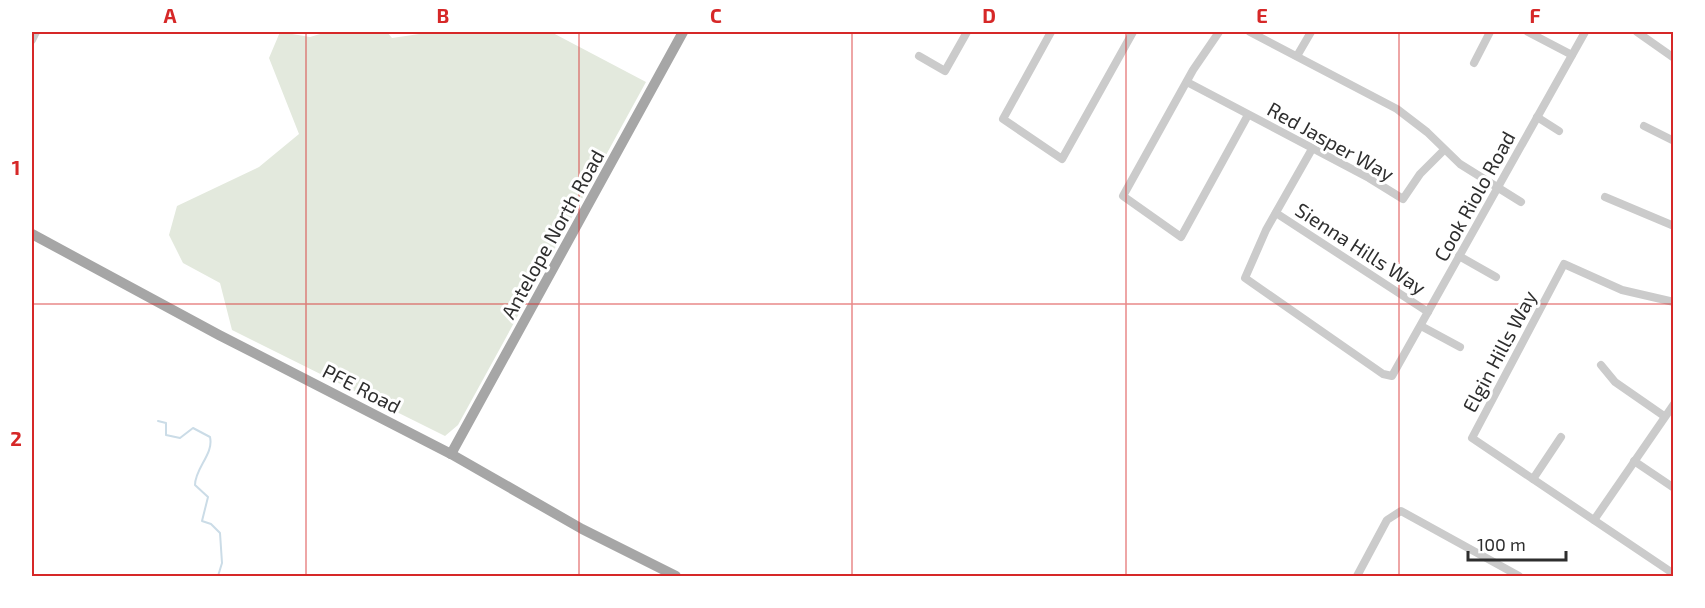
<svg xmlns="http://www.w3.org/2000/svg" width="1705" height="608" font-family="'Exo 2',sans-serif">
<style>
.green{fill:#e3e9dd}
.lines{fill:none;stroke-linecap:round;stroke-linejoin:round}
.stream{stroke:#cbdce7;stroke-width:2}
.minor{stroke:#cbcbcb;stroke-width:8}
.major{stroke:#a6a6a6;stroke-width:10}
.grid{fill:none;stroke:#d62828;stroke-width:1.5;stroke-opacity:0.55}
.labels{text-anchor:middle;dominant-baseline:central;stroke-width:6;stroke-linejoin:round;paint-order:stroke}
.street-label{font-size:20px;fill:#2e2e2e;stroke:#fff}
.neatline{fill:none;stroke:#d62828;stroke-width:2}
.grid-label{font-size:20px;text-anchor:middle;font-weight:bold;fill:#d62828}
</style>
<rect width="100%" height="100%" fill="#fff"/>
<path class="green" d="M 280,32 L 310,37 L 327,32 L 387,32 L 392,38 L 433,32 L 551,32 L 646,82 L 458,425 L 445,436 L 232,330 L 220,283 L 183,263 L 169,235 L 177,206 L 259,167 L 299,134 L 269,58 Z"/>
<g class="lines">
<path class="stream" d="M 158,421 L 166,423 L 166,435 L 180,438 L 193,428 L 210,437 C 214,454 195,468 195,485 L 208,497 L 202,521 L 211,524 L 220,533 L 222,563 L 218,576"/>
<g class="minor">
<path d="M 1051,32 L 1003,119 L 1062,159 L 1133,32"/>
<path d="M 1219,32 L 1193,70 L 1123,196 L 1181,237 L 1248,115"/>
<path d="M 1250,32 L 1397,109 L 1427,132 L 1460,164 L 1521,202"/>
<path d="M 1528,32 L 1572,55"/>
<path d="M 1637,32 L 1674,58"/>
<path d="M 32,40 L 36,32"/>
<path d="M 919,56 L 945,71 L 967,32"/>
<path d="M 1297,56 L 1311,32"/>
<path d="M 1474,63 L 1490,32"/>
<path d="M 1187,82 L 1369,178 L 1403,199 L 1420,174 L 1444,150"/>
<path d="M 1537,117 L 1559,131"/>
<path d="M 1644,126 L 1674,141"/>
<path d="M 1312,149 L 1266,230 L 1245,278 L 1383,374 L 1392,376 L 1585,32"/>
<path d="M 1605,197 L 1674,226"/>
<path d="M 1276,213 L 1428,312"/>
<path d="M 1459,256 L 1496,277"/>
<path d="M 1674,302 L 1622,290 L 1564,264 L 1472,438 L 1674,574"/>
<path d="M 1421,326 L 1460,347"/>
<path d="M 1601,365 L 1615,382 L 1664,416"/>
<path d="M 1634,461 L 1674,488"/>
<path d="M 1533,479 L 1561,437"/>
<path d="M 1594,520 L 1674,404"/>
<path d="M 1357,576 L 1387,520 L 1401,511 L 1519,576"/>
</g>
<g class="major">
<path d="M 32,234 L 219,335 L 451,454 L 582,529 L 676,576"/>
<path d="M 451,454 L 683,32"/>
</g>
</g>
<path class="grid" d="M 306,32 L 306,576M 579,32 L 579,576M 852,32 L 852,576M 1126,32 L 1126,576M 1399,32 L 1399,576M 32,304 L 1674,304"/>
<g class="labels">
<g class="street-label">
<text transform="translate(1331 141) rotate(29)">Red Jasper Way</text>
<text transform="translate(1474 196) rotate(-61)">Cook Riolo Road</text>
<text transform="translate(552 234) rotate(-61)">Antelope North Road</text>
<text transform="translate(1361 248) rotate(33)">Sienna Hills Way</text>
<text transform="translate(1499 351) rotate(-62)">Elgin Hills Way</text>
<text transform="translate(362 388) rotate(27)">PFE Road</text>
</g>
</g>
<rect width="1705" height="608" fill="none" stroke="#ffffff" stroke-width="66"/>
<path d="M1468 551v9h98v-9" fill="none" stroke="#2e2e2e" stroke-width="3"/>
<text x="1477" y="551" font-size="18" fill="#2e2e2e" stroke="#ffffff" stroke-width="4.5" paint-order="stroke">100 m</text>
<rect x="33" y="33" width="1639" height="542" class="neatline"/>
<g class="grid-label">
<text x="170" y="23">A</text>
<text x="443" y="23">B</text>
<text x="716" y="23">C</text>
<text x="989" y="23">D</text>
<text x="1262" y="23">E</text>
<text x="1535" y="23">F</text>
<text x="16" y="175">1</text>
<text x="16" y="446">2</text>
</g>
</svg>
